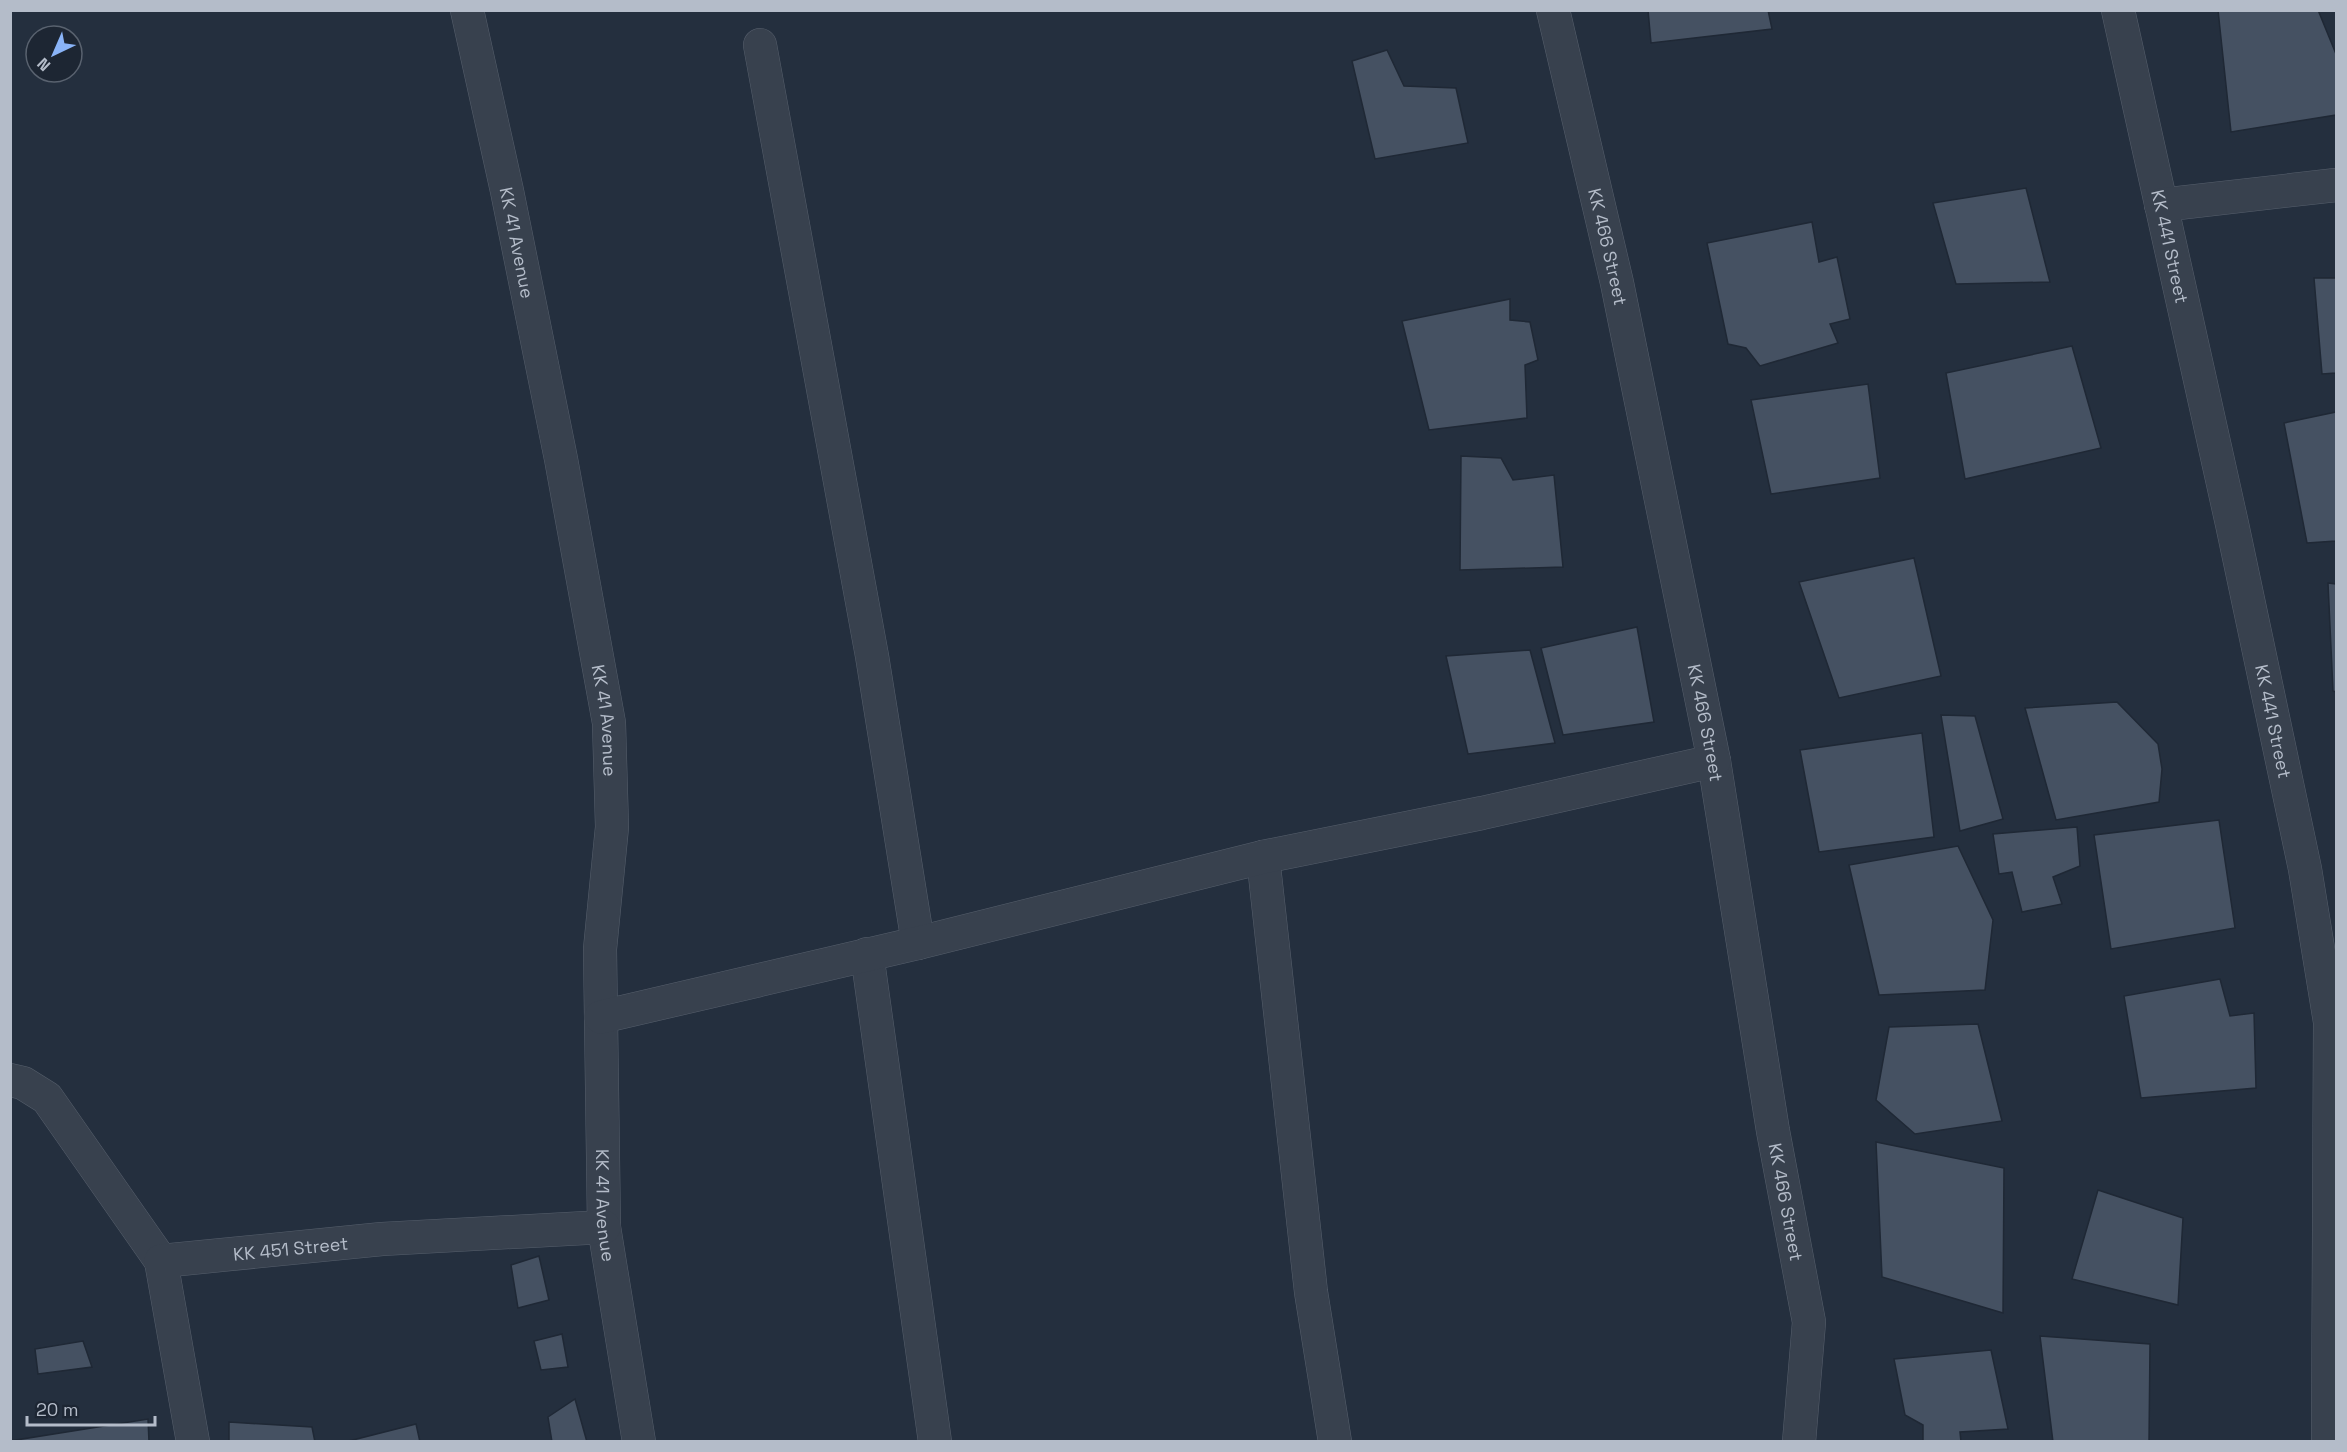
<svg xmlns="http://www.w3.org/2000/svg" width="2347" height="1452" font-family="'Space Grotesk',sans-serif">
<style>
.building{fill:#455162;stroke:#1f2835;stroke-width:1.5}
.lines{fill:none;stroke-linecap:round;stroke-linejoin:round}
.minor-casing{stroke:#565f6c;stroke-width:34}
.minor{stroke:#38414e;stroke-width:33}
.labels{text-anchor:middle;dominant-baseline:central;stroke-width:5;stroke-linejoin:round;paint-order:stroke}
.street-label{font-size:18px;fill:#b4bcc9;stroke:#1d2633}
</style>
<rect width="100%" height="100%" fill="#242f3e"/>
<g class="building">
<path d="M 1648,10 L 1768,10 L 1772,29 L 1651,43 Z"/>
<path d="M 2218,10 L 2318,10 L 2336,54 L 2336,115 L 2231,132 Z"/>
<path d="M 1387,50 L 1404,86 L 1456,88 L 1468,143 L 1375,159 L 1352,61 Z"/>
<path d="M 2026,188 L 2050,282 L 1956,284 L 1933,203 Z"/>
<path d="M 1812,222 L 1819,262 L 1837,257 L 1850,319 L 1830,324 L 1838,343 L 1760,366 L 1746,348 L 1728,344 L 1707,243 Z"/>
<path d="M 2314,278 L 2336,278 L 2336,373 L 2322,374 Z"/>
<path d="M 1510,299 L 1510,320 L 1530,322 L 1538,360 L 1525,365 L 1527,418 L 1429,430 L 1402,321 Z"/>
<path d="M 2072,346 L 2101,448 L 1965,479 L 1946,373 Z"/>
<path d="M 1868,384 L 1880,478 L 1771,494 L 1751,400 Z"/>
<path d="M 2336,412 L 2336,541 L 2307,543 L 2284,423 Z"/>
<path d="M 1461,456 L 1501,458 L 1513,480 L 1554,475 L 1563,567 L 1460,570 Z"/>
<path d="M 1914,558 L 1941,676 L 1839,698 L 1799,582 Z"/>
<path d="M 2328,583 L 2336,584 L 2336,692 L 2333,691 Z"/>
<path d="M 1637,627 L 1654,722 L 1563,735 L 1541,648 Z"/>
<path d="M 1530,650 L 1555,743 L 1468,754 L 1446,656 Z"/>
<path d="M 2117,702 L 2158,744 L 2162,769 L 2159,802 L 2056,820 L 2025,708 Z"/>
<path d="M 1941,715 L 1975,716 L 2003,819 L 1960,831 Z"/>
<path d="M 1922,733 L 1934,837 L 1819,852 L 1800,750 Z"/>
<path d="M 2219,820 L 2235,928 L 2111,949 L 2094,835 Z"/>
<path d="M 2077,827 L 2080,866 L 2053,877 L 2062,904 L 2022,912 L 2012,872 L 1999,874 L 1993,834 Z"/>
<path d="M 1958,846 L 1993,920 L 1985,990 L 1879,995 L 1849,865 Z"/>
<path d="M 2220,979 L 2230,1016 L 2254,1013 L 2256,1088 L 2141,1098 L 2124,996 Z"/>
<path d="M 1978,1024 L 2002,1121 L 1915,1134 L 1876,1100 L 1889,1027 Z"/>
<path d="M 1876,1142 L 2004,1168 L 2003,1313 L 1882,1277 Z"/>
<path d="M 2098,1190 L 2183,1218 L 2178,1305 L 2072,1279 Z"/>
<path d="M 539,1256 L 549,1300 L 518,1308 L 511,1265 Z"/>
<path d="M 562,1334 L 568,1367 L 541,1370 L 534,1341 Z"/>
<path d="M 2040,1336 L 2150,1344 L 2149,1442 L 2053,1442 Z"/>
<path d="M 83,1341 L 92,1367 L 38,1374 L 35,1349 Z"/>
<path d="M 1991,1350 L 2008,1429 L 1960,1432 L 1961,1442 L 1923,1442 L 1923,1425 L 1905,1415 L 1894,1359 Z"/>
<path d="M 575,1399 L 587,1442 L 552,1442 L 548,1417 Z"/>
<path d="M 148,1419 L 149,1442 L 10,1442 L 10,1441 Z"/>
<path d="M 229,1422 L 312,1427 L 315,1442 L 229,1442 Z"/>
<path d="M 416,1424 L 420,1442 L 345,1442 Z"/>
</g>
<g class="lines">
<defs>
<g id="minor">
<path id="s1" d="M 467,10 L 507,191 L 561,459 L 609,723 L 612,827 L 600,949 L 604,1227 L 639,1442"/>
<path id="s2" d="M 1553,10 L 1617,283 L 1714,761 L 1773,1131 L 1809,1322 L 1799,1442"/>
<path id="s3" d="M 2118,10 L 2232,524 L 2305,869 L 2330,1022 L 2328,1442"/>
<path d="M 760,45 L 872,656 L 918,943"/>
<path d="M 2161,205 L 2336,185"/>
<path d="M 1263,857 L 1311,1292 L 1335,1442"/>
<path d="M 867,954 L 935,1442"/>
<path d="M 601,1017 L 918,943 L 1263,857 L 1482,813 L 1714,761"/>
<path d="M 10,1080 L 23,1083 L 47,1098 L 161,1261"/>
<path id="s4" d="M 193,1442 L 161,1261 L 382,1239 L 604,1227"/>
</g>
</defs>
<use href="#minor" class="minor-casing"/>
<use href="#minor" class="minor"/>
</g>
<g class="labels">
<g class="street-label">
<text stroke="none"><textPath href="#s1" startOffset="238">KK 41 Avenue</textPath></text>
<text stroke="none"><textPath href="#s3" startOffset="242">KK 441 Street</textPath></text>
<text stroke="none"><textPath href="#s2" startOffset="243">KK 466 Street</textPath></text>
<text stroke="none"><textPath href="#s3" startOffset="728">KK 441 Street</textPath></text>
<text stroke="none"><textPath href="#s1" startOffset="724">KK 41 Avenue</textPath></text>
<text stroke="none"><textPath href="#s2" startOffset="729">KK 466 Street</textPath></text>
<text stroke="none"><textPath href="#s2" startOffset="1215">KK 466 Street</textPath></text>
<text stroke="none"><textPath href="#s1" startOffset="1210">KK 41 Avenue</textPath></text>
<text stroke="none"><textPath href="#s4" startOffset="314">KK 451 Street</textPath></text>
</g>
</g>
<rect width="2347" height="1452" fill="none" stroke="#b4bcc9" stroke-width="24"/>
<g transform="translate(54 54) rotate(224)"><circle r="28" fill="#1d2633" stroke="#59626f" stroke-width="1.5"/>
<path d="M0-4.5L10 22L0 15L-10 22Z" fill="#8ab4f8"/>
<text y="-9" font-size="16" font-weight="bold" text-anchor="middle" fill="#b4bcc9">N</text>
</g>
<path d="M27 1416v9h128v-9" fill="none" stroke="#b4bcc9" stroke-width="3"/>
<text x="36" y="1416" font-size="18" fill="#b4bcc9" stroke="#1d2633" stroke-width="4.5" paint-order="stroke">20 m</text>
</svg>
